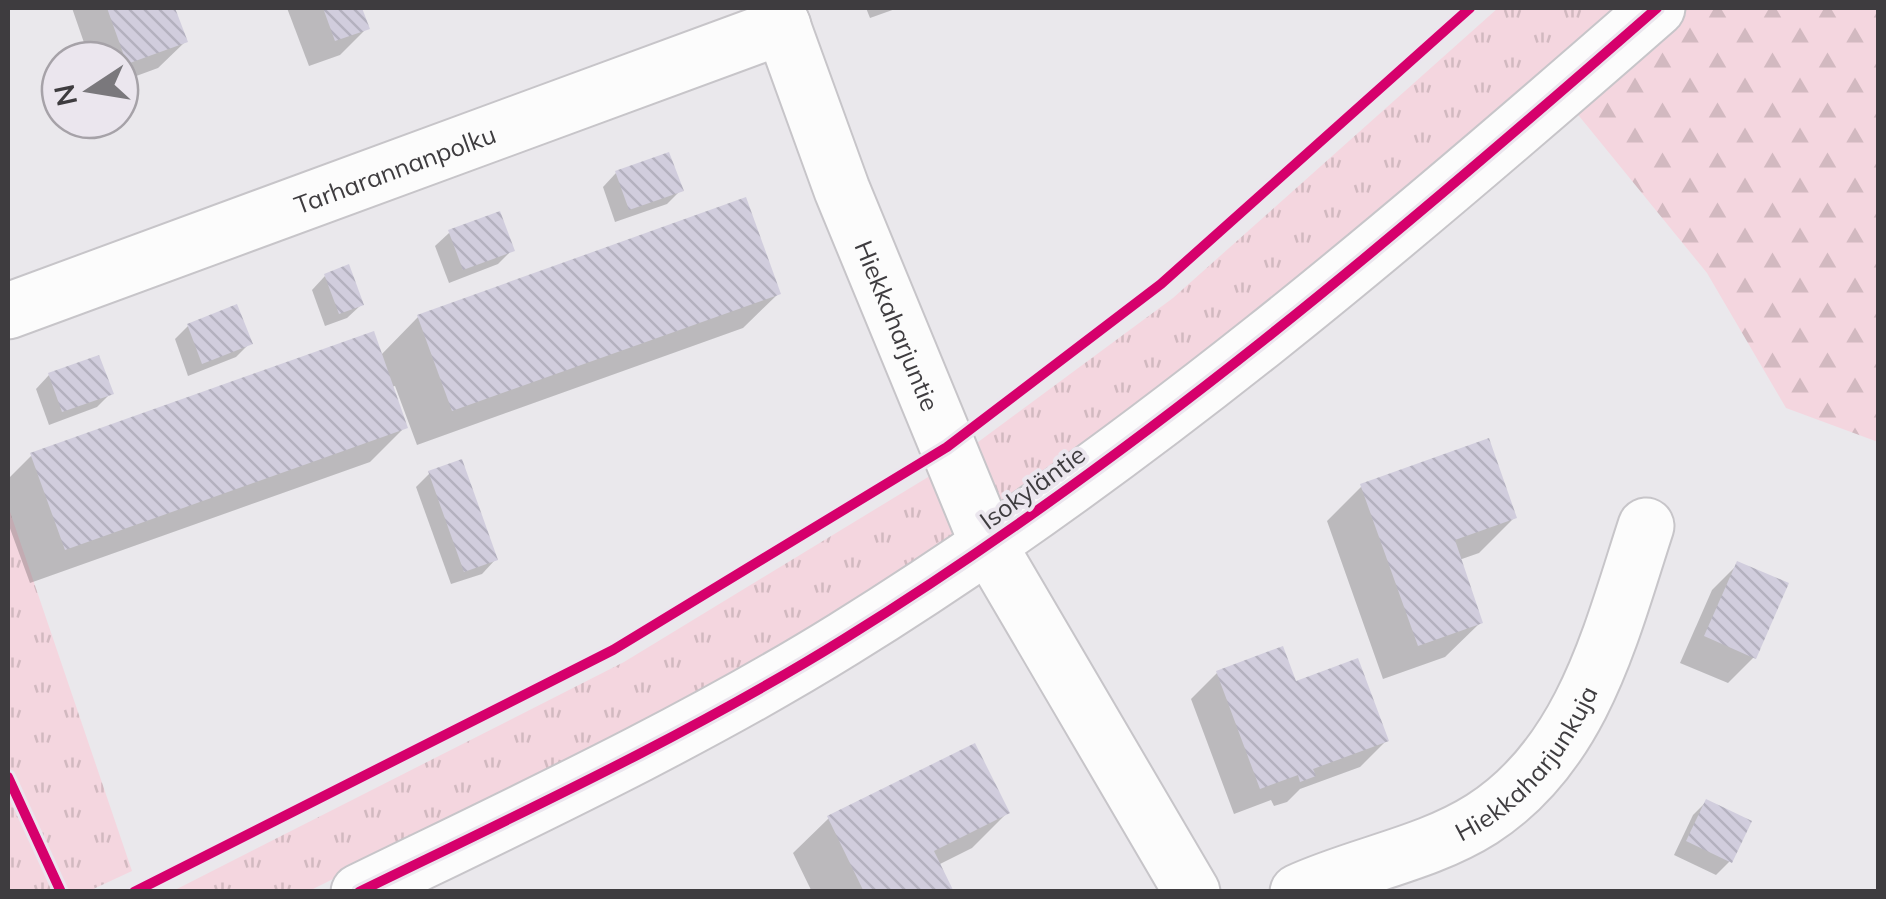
<svg xmlns="http://www.w3.org/2000/svg" width="1886" height="899" font-family="Mulish,sans-serif">
<style>
.grass{fill:url(#grass-tufts)}
.forest{fill:url(#forest-firs)}
.shadow{fill:#0003}
.building{fill:url(#building-back-hatch)}
.lines{fill:none;stroke-linecap:round;stroke-linejoin:round}
.minor-casing{stroke:#c7c5c9;stroke-width:59}
.minor{stroke:#fcfcfc;stroke-width:55}
.cycleway-casing{stroke:#ebe6ee;stroke-width:16}
.cycleway{stroke:#d6006c;stroke-width:10}
.labels{text-anchor:middle;dominant-baseline:central;stroke-width:8;stroke-linejoin:round;paint-order:stroke}
.street-label{font-size:25px;fill:#3e3c3f;stroke:#ebe6ee}
</style>
<defs>
<pattern id="grass-tufts" width="24" height="20" patternUnits="userSpaceOnUse" patternTransform="scale(2.5)"><rect width="24" height="20" fill="#f4d6df"/><path d="M3 7l-1-3M5 7V3M7 7l1-3M15 17l-1-3M17 17v-4M19 17l1-3" fill="none" stroke="#d2b9c0"/></pattern>
<pattern id="forest-firs" width="22" height="20" patternUnits="userSpaceOnUse" patternTransform="scale(2.5)"><rect width="22" height="20" fill="#f4d6df"/><path d="M5 1l3.5 6h-7zM16 11l3.5 6h-7z" fill="#d2b9c0"/></pattern>
<pattern id="building-back-hatch" width="6" height="6" patternUnits="userSpaceOnUse" patternTransform="scale(2.5)"><rect width="6" height="6" fill="#d1cddd"/><path d="M-1 5l2 2M0 0l6 6M5-1l2 2" fill="none" stroke="#b4b1bf"/></pattern>
</defs>
<rect width="100%" height="100%" fill="#eae8ec"/>
<g class="grass">
<path d="M 1498,8 L 1616,8 C 1417,184 1211,349 1000,511 L 970,448 L 1173,298 Z"/>
<path d="M 938,471 L 963,533 L 830,619 L 660,716 L 309,891 L 171,892 L 624,662 Z"/>
<path d="M 8,506 L 132,871 L 89,891 L 8,891 Z"/>
</g>
<path class="forest" d="M 1688,8 L 1878,8 L 1878,442 L 1786,408 L 1707,273 L 1575,111 Z"/>
<g class="shadow">
<path d="M 72,8 L 172,8 L 185,42 L 158,68 L 120,82 L 120,60 L 90,60 Z"/>
<path d="M 287,8 L 359,8 L 367,28 L 340,55 L 309,66 Z"/>
<path d="M 866,8 L 898,8 L 870,18 Z"/>
<path d="M 616,173 L 681,190 L 667,204 L 615,222 L 603,187 Z"/>
<path d="M 449,233 L 512,250 L 498,264 L 449,283 L 435,246 Z"/>
<path d="M 325,276 L 361,305 L 347,318 L 325,326 L 312,290 Z"/>
<path d="M 779,293 L 743,328 L 417,445 L 395,386 L 391,387 L 405,427 L 370,462 L 30,583 L 8,523 L 8,479 L 31,456 L 380,356 L 418,317 Z"/>
<path d="M 188,326 L 250,343 L 236,357 L 188,376 L 175,339 Z"/>
<path d="M 49,375 L 111,393 L 97,407 L 49,425 L 36,389 Z"/>
<path d="M 430,473 L 495,560 L 482,574 L 451,584 L 416,487 Z"/>
<path d="M 1362,486 L 1514,518 L 1479,553 L 1459,560 L 1481,622 L 1445,657 L 1383,679 L 1327,521 Z"/>
<path d="M 1738,564 L 1754,657 L 1728,683 L 1680,663 L 1712,590 Z"/>
<path d="M 1217,673 L 1295,684 L 1386,741 L 1360,767 L 1300,789 L 1287,802 L 1274,806 L 1271,800 L 1234,814 L 1191,699 Z"/>
<path d="M 1706,802 L 1730,861 L 1716,875 L 1674,855 L 1693,815 Z"/>
<path d="M 1007,813 L 972,848 L 938,865 L 951,892 L 812,892 L 793,853 L 829,818 Z"/>
</g>
<g class="building">
<path d="M 107,8 L 175,8 L 188,42 L 127,64 Z"/>
<path d="M 323,8 L 362,8 L 370,29 L 335,41 Z"/>
<path d="M 669,152 L 684,191 L 629,210 L 615,171 Z"/>
<path d="M 746,197 L 781,294 L 452,411 L 417,315 Z"/>
<path d="M 500,211 L 515,251 L 463,270 L 448,230 Z"/>
<path d="M 349,264 L 364,305 L 339,314 L 324,274 Z"/>
<path d="M 237,304 L 253,344 L 202,364 L 187,324 Z"/>
<path d="M 374,331 L 408,428 L 65,550 L 30,453 Z"/>
<path d="M 99,355 L 114,394 L 62,412 L 48,373 Z"/>
<path d="M 1489,438 L 1517,518 L 1455,540 L 1483,623 L 1418,646 L 1360,484 Z"/>
<path d="M 462,459 L 498,560 L 464,572 L 428,471 Z"/>
<path d="M 1737,561 L 1789,583 L 1756,659 L 1704,636 Z"/>
<path d="M 1283,646 L 1296,681 L 1358,658 L 1389,741 L 1313,769 L 1316,776 L 1300,782 L 1298,775 L 1260,789 L 1216,671 Z"/>
<path d="M 975,743 L 1010,813 L 934,851 L 954,892 L 864,892 L 827,816 Z"/>
<path d="M 1706,799 L 1752,821 L 1732,863 L 1686,841 Z"/>
</g>
<g class="lines">
<defs>
<g id="minor">
<path id="s1" d="M 776,8 L 842,190 L 988,544 L 1192,892"/>
<path id="s2" d="M 8,311 L 783,26"/>
<path d="M 359,892 C 521,813 691,734 844,639 C 1136,458 1399,234 1657,8"/>
<path id="s3" d="M 1298,892 C 1357,865 1427,854 1482,819 C 1583,754 1611,633 1646,526"/>
</g>
</defs>
<use href="#minor" class="minor-casing"/>
<use href="#minor" class="minor"/>
<defs>
<g id="cycleway">
<path d="M 8,777 L 61,892"/>
<path d="M 134,892 L 613,650 L 947,447 L 1161,284 L 1470,8"/>
<path d="M 359,892 C 521,813 691,734 844,639 C 1136,458 1399,234 1657,8"/>
</g>
</defs>
<use href="#cycleway" class="cycleway-casing"/>
<use href="#cycleway" class="cycleway"/>
</g>
<g class="labels">
<g class="street-label">
<text stroke="none"><textPath href="#s2" startOffset="412">Tarharannanpolku</textPath></text>
<text stroke="none"><textPath href="#s1" startOffset="340">Hiekkaharjuntie</textPath></text>
<text transform="translate(1032 487) rotate(-36)">Isokyläntie</text>
<text stroke="none"><textPath href="#s3" startOffset="270">Hiekkaharjunkuja</textPath></text>
</g>
</g>
<rect width="1886" height="899" fill="none" stroke="#3e3c3f" stroke-width="20"/>
<g transform="translate(90 90) rotate(258)"><circle r="48" fill="#ebe6ee" stroke="#a6a2a8" stroke-width="2.5"/>
<path d="M0-8L18 38L0 25L-18 38Z" fill="#7a787c"/>
<text y="-15" font-size="28" font-weight="bold" text-anchor="middle" fill="#3e3c3f">N</text>
</g>
</svg>
